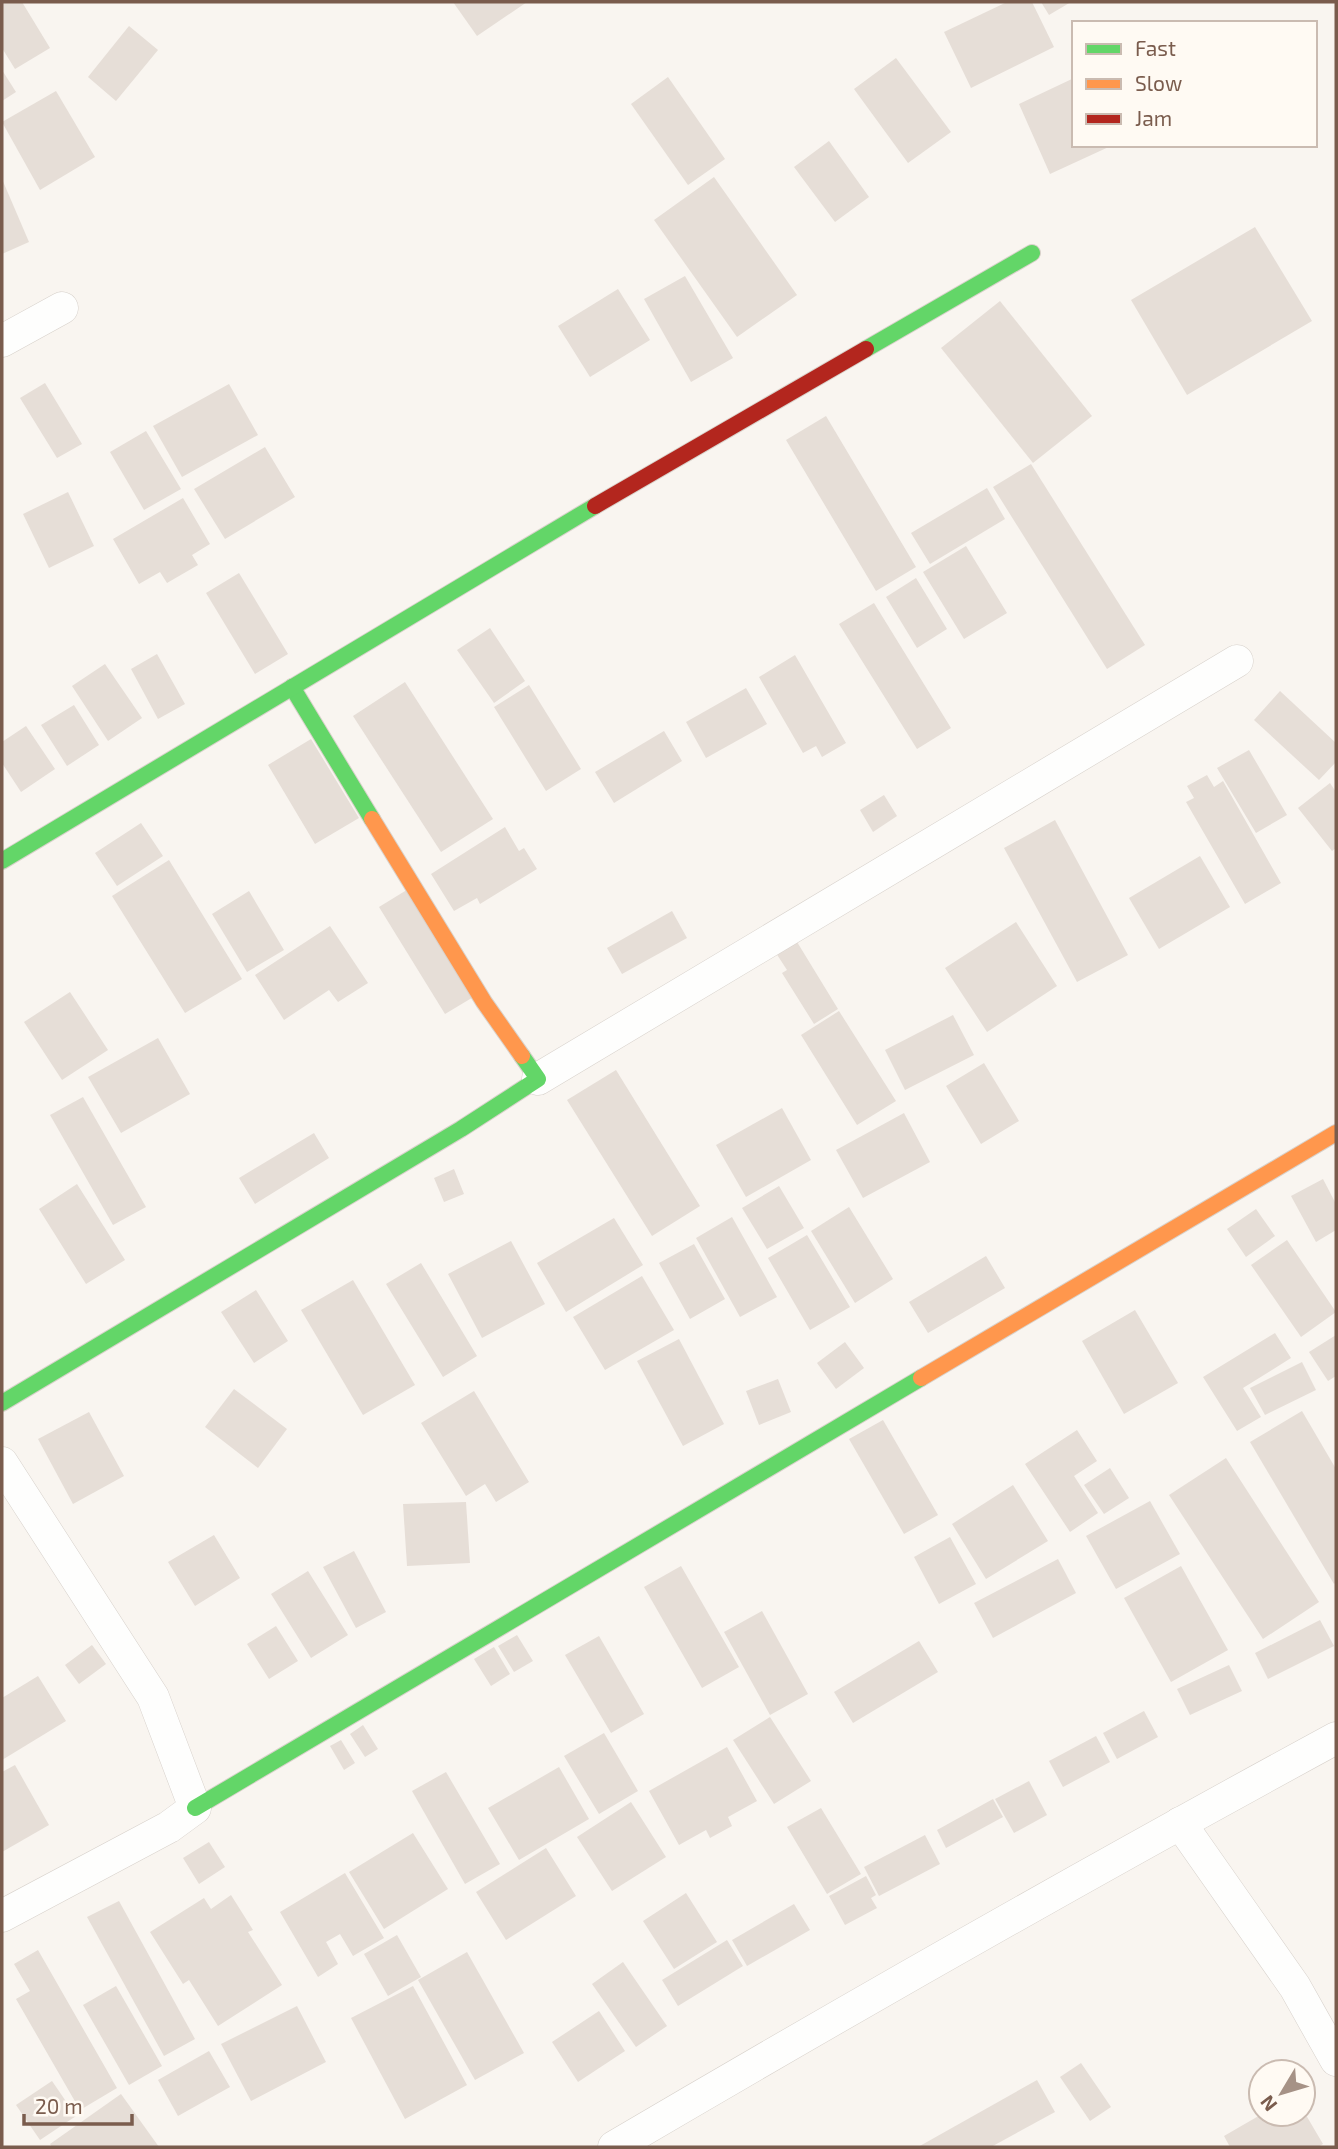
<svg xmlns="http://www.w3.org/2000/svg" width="1338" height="2149" font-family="'Exo 2',sans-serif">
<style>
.building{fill:#e6ded7}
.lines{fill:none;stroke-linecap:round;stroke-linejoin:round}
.street-casing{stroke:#d7d1cb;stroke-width:33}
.fast-casing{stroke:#d9d2cb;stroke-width:18}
.slow-casing{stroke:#d9d2cb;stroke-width:18}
.jam-casing{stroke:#d9d2cb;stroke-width:18}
.street{stroke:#fefefd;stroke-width:32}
.fast{stroke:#63d668;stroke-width:16}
.slow{stroke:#ff974d;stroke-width:16}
.jam{stroke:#b3261e;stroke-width:16}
</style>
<rect width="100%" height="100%" fill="#f9f5f0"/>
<g class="building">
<path d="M 2,2 L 22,2 L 50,48 L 15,69 L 2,48 Z"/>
<path d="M 453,2 L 527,2 L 477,36 Z"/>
<path d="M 1007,2 L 1032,2 L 1054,47 L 971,88 L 944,32 Z"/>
<path d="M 1041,2 L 1071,2 L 1049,15 Z"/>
<path d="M 129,26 L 158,50 L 116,101 L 88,77 Z"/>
<path d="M 896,58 L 951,132 L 908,163 L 854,89 Z"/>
<path d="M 2,70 L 16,92 L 2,101 Z"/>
<path d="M 668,77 L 725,159 L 688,185 L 631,104 Z"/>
<path d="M 1074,78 L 1074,145 L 1113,145 L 1050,174 L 1019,104 Z"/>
<path d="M 56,91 L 95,157 L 40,190 L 2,122 Z"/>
<path d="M 829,141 L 869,197 L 835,222 L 794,167 Z"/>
<path d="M 714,177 L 797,295 L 737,337 L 654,220 Z"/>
<path d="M 2,179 L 29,242 L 2,254 Z"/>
<path d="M 1255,227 L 1312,321 L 1187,395 L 1131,300 Z"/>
<path d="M 685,276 L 733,358 L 691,382 L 644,299 Z"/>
<path d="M 618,289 L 650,340 L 590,377 L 558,326 Z"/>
<path d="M 1000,301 L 1092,416 L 1033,463 L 941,348 Z"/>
<path d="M 45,383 L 82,444 L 57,458 L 20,398 Z"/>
<path d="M 229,384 L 258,435 L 182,477 L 153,426 Z"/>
<path d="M 826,416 L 916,567 L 876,591 L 786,440 Z"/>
<path d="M 146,431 L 181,489 L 144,510 L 110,452 Z"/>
<path d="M 265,447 L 295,497 L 225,539 L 194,489 Z"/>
<path d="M 1031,464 L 1145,645 L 1107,669 L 993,487 Z"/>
<path d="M 987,488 L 1005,519 L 930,564 L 911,533 Z"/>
<path d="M 68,492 L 94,546 L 49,568 L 23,514 Z"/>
<path d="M 183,498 L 210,544 L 192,555 L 198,565 L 167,583 L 160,572 L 139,584 L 113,539 Z"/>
<path d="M 966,546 L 1007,613 L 964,639 L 923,572 Z"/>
<path d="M 239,573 L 288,654 L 255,674 L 206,593 Z"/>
<path d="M 916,578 L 947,629 L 917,648 L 886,597 Z"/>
<path d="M 874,603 L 951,728 L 917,749 L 839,624 Z"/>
<path d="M 490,628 L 525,681 L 494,703 L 457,650 Z"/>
<path d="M 157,654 L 185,704 L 158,719 L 131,669 Z"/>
<path d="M 795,655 L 846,743 L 822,757 L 816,746 L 803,753 L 759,677 Z"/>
<path d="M 105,664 L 142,718 L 108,741 L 72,686 Z"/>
<path d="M 405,682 L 493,819 L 441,852 L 353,716 Z"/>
<path d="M 529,685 L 581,769 L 546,791 L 494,707 Z"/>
<path d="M 746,688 L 767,724 L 706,758 L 686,722 Z"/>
<path d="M 1280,691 L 1336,743 L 1336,762 L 1319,780 L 1254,720 Z"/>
<path d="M 74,705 L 99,745 L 67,766 L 41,725 Z"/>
<path d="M 26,726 L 55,769 L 21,792 L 2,763 L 2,742 Z"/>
<path d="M 664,731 L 682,761 L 614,803 L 595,772 Z"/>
<path d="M 311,739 L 359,818 L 315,844 L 268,765 Z"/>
<path d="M 1249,750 L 1287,815 L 1256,833 L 1217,768 Z"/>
<path d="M 1207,775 L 1214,787 L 1223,781 L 1281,883 L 1245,904 L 1186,802 L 1194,798 L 1187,786 Z"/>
<path d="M 1330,783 L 1336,792 L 1336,848 L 1332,851 L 1298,808 Z"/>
<path d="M 884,795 L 897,816 L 873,832 L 860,810 Z"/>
<path d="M 1055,820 L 1128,955 L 1077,982 L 1004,848 Z"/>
<path d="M 141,823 L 163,856 L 117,886 L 95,853 Z"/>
<path d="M 505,827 L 519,851 L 524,848 L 537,869 L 480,904 L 477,898 L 454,911 L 431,874 Z"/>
<path d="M 1200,856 L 1230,907 L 1159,949 L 1129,898 Z"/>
<path d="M 169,860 L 242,979 L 185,1013 L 112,896 Z"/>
<path d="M 410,888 L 475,996 L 445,1014 L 379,907 Z"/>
<path d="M 249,891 L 284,950 L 247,972 L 212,914 Z"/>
<path d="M 672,911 L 687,938 L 622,974 L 607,948 Z"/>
<path d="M 1016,922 L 1057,986 L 987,1032 L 945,968 Z"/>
<path d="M 330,926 L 368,983 L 338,1002 L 329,990 L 284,1020 L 255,975 Z"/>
<path d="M 794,937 L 838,1009 L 814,1024 L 782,973 L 787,970 L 774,950 Z"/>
<path d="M 70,992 L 108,1050 L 62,1080 L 24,1022 Z"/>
<path d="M 839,1011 L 896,1101 L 857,1125 L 801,1035 Z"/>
<path d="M 953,1015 L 974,1055 L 905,1090 L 885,1050 Z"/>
<path d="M 158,1038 L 190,1094 L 121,1133 L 88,1077 Z"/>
<path d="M 984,1063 L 1019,1121 L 981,1144 L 946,1086 Z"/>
<path d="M 616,1070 L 700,1206 L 652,1236 L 567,1100 Z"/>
<path d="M 83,1097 L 146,1207 L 113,1225 L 50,1115 Z"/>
<path d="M 782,1108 L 811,1160 L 746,1197 L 716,1145 Z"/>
<path d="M 904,1113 L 930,1162 L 863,1198 L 836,1150 Z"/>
<path d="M 314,1133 L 329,1158 L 255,1204 L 239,1178 Z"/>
<path d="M 454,1169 L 464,1194 L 444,1202 L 434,1178 Z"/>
<path d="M 1323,1179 L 1336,1204 L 1336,1230 L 1316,1242 L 1291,1196 Z"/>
<path d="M 77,1184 L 125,1260 L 86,1284 L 39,1209 Z"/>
<path d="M 779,1186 L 804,1228 L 767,1249 L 742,1208 Z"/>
<path d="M 849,1207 L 893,1279 L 855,1303 L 811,1231 Z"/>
<path d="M 1256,1209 L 1275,1236 L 1246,1257 L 1227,1229 Z"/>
<path d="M 732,1217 L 777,1297 L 740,1317 L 696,1238 Z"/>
<path d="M 614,1218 L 643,1265 L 566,1312 L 537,1263 Z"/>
<path d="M 807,1235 L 850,1307 L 810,1330 L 768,1258 Z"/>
<path d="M 1287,1240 L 1336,1312 L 1301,1337 L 1251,1265 Z"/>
<path d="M 511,1241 L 545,1304 L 482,1338 L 448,1274 Z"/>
<path d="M 694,1244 L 725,1299 L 690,1319 L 659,1263 Z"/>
<path d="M 986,1256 L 1005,1288 L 928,1333 L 909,1302 Z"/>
<path d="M 421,1263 L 477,1356 L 443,1377 L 386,1284 Z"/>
<path d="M 642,1276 L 674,1330 L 605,1370 L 573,1317 Z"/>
<path d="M 353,1280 L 415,1385 L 363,1415 L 301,1310 Z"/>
<path d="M 256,1290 L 288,1341 L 254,1363 L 221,1312 Z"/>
<path d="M 1135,1310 L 1178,1383 L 1124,1414 L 1082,1341 Z"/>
<path d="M 1275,1333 L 1291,1358 L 1243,1388 L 1261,1417 L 1237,1431 L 1203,1377 Z"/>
<path d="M 1336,1335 L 1336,1376 L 1328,1381 L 1309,1352 Z"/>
<path d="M 679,1339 L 724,1424 L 683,1446 L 637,1361 Z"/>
<path d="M 845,1342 L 864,1368 L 836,1389 L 817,1363 Z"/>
<path d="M 1302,1362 L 1316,1390 L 1265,1415 L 1250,1388 Z"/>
<path d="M 778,1379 L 791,1412 L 759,1425 L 746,1391 Z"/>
<path d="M 234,1389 L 287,1429 L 258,1468 L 205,1427 Z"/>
<path d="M 474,1391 L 529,1482 L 496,1502 L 485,1484 L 466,1496 L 421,1423 Z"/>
<path d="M 1302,1411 L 1336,1469 L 1336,1582 L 1334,1584 L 1250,1442 Z"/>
<path d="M 89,1412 L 124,1476 L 73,1504 L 38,1439 Z"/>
<path d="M 883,1420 L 938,1515 L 904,1534 L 849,1439 Z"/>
<path d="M 1077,1430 L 1097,1461 L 1074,1476 L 1098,1513 L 1070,1532 L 1025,1464 Z"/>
<path d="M 1226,1458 L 1319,1602 L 1263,1639 L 1169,1495 Z"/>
<path d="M 1110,1468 L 1129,1498 L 1104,1514 L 1084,1485 Z"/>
<path d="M 1013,1485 L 1048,1541 L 986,1579 L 952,1524 Z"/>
<path d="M 1150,1501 L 1180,1554 L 1116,1589 L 1086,1536 Z"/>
<path d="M 466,1502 L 470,1563 L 407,1566 L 403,1504 Z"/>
<path d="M 214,1535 L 240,1578 L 195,1606 L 168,1562 Z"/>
<path d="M 950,1537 L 976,1584 L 939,1604 L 914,1557 Z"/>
<path d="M 354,1551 L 386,1612 L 356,1628 L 323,1567 Z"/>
<path d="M 1058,1559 L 1076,1593 L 993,1638 L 974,1603 Z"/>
<path d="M 681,1566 L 739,1667 L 702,1688 L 644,1587 Z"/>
<path d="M 1181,1566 L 1228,1650 L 1171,1682 L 1124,1598 Z"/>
<path d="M 308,1571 L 348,1635 L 311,1658 L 271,1594 Z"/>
<path d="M 762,1611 L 808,1694 L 770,1715 L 724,1632 Z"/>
<path d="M 1320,1620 L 1334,1646 L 1268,1679 L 1255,1653 Z"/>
<path d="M 276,1626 L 298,1661 L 269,1679 L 247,1644 Z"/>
<path d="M 517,1635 L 533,1661 L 514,1672 L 498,1646 Z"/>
<path d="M 599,1636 L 644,1714 L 611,1733 L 565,1655 Z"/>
<path d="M 919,1641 L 938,1672 L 853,1723 L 834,1692 Z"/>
<path d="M 92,1645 L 106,1664 L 79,1684 L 65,1665 Z"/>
<path d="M 494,1647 L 510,1674 L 491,1686 L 474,1659 Z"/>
<path d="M 1229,1665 L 1242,1691 L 1190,1715 L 1177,1689 Z"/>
<path d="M 38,1676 L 66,1721 L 2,1760 L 2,1698 Z"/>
<path d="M 1144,1711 L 1158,1737 L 1117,1759 L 1103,1733 Z"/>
<path d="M 770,1717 L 811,1781 L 774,1804 L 733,1740 Z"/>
<path d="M 363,1725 L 378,1749 L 365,1757 L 350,1734 Z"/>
<path d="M 604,1733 L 638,1791 L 599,1814 L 564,1756 Z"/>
<path d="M 1096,1736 L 1110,1762 L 1063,1787 L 1049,1761 Z"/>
<path d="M 341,1740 L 355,1763 L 344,1770 L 330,1746 Z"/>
<path d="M 727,1747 L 757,1801 L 728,1817 L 732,1826 L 710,1838 L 706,1830 L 679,1845 L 649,1791 Z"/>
<path d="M 15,1765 L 49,1825 L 2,1852 L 2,1772 Z"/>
<path d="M 559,1767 L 589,1819 L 519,1860 L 488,1808 Z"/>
<path d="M 446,1772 L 500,1864 L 465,1884 L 412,1791 Z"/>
<path d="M 1029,1781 L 1047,1815 L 1014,1833 L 995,1799 Z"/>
<path d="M 993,1799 L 1003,1817 L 946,1848 L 937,1830 Z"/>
<path d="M 631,1802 L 666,1857 L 612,1891 L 577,1837 Z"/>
<path d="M 821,1808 L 861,1874 L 827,1894 L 787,1827 Z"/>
<path d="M 413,1833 L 448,1889 L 384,1929 L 349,1872 Z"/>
<path d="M 925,1835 L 940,1864 L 879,1896 L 864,1867 Z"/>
<path d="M 209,1842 L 225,1867 L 199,1884 L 183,1858 Z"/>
<path d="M 546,1848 L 576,1896 L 506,1940 L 476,1892 Z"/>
<path d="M 345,1873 L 384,1938 L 353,1956 L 340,1934 L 326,1942 L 338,1964 L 318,1977 L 280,1912 Z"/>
<path d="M 866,1876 L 876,1895 L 871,1898 L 877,1908 L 845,1925 L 829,1896 Z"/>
<path d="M 686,1893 L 717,1942 L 674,1969 L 643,1921 Z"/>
<path d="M 231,1895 L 253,1930 L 248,1932 L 282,1985 L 218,2026 L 189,1980 L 183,1984 L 150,1932 L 204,1898 L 211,1909 Z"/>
<path d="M 119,1901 L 195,2039 L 164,2056 L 87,1917 Z"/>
<path d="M 794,1904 L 810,1930 L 747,1966 L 732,1940 Z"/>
<path d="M 397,1935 L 421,1977 L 388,1996 L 364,1954 Z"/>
<path d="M 727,1940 L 743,1966 L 678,2006 L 662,1980 Z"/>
<path d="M 38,1950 L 117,2088 L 80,2110 L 16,1999 L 30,1991 L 14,1964 Z"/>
<path d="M 467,1952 L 524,2053 L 475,2080 L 418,1980 Z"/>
<path d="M 623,1962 L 667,2026 L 636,2047 L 592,1984 Z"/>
<path d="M 116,1986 L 162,2066 L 129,2085 L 83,2005 Z"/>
<path d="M 413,1986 L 467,2085 L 405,2119 L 351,2018 Z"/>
<path d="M 297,2006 L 326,2062 L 251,2101 L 221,2044 Z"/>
<path d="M 599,2011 L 625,2051 L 578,2082 L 552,2042 Z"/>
<path d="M 209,2051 L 230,2087 L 178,2116 L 158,2080 Z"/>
<path d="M 1081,2063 L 1111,2107 L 1090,2121 L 1060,2077 Z"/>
<path d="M 1037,2080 L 1055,2112 L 991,2147 L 918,2147 Z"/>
<path d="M 52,2081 L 76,2116 L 40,2140 L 16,2105 Z"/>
<path d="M 121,2094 L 159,2147 L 52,2147 L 50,2144 Z"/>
<path d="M 1303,2110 L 1323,2144 L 1318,2147 L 1230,2147 L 1224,2136 L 1262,2114 L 1303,2114 Z"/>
</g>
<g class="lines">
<defs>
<g id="street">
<path d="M 2,341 L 62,308"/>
<path d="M 538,1079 L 1237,661"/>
<path d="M 2,1463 L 153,1697 L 195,1808 L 169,1827 L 2,1916"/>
<path d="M 1180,1823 L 1295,1987 L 1336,2060"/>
<path d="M 614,2147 C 852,2007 1093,1870 1336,1738"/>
</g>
<g id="fast">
<path d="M 866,349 L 1032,253"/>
<path d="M 292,687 L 372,819"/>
<path d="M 2,861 L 595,506"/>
<path d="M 2,1403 L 461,1129 L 538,1079 L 522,1056"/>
<path d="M 195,1808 L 921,1378"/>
</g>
<g id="slow">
<path d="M 372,819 L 484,1002 L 522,1056"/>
<path d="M 921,1378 L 1336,1133"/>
</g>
<path id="jam" d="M 595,506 L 866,349"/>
</defs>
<use href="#street" class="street-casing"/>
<use href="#fast" class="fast-casing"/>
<use href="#slow" class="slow-casing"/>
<use href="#jam" class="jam-casing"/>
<use href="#street" class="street"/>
<use href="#fast" class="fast"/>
<use href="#slow" class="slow"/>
<use href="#jam" class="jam"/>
</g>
<rect width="1338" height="2149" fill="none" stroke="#7a5c4d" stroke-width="7"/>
<rect x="1072" y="21" width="245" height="126" fill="#fffaf3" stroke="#cabbb1" stroke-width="2"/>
<rect x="1086" y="44" width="35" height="10" fill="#63d668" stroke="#cabbb1" stroke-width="2"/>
<text x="1135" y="56" font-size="21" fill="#7a5c4d">Fast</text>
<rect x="1086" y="79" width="35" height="10" fill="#ff974d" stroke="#cabbb1" stroke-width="2"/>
<text x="1135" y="91" font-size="21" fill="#7a5c4d">Slow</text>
<rect x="1086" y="114" width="35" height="10" fill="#b3261e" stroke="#cabbb1" stroke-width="2"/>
<text x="1135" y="126" font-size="21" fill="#7a5c4d">Jam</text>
<g transform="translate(1282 2093) rotate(232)"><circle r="33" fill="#fffaf3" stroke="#cabbb1" stroke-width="2"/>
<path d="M0-5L12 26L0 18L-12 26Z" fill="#a69286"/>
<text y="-10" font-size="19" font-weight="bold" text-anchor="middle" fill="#7a5c4d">N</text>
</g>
<path d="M24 2114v10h108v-10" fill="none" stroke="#7a5c4d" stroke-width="3.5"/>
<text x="35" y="2114" font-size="21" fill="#7a5c4d" stroke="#fffaf3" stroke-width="5" paint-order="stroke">20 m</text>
</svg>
